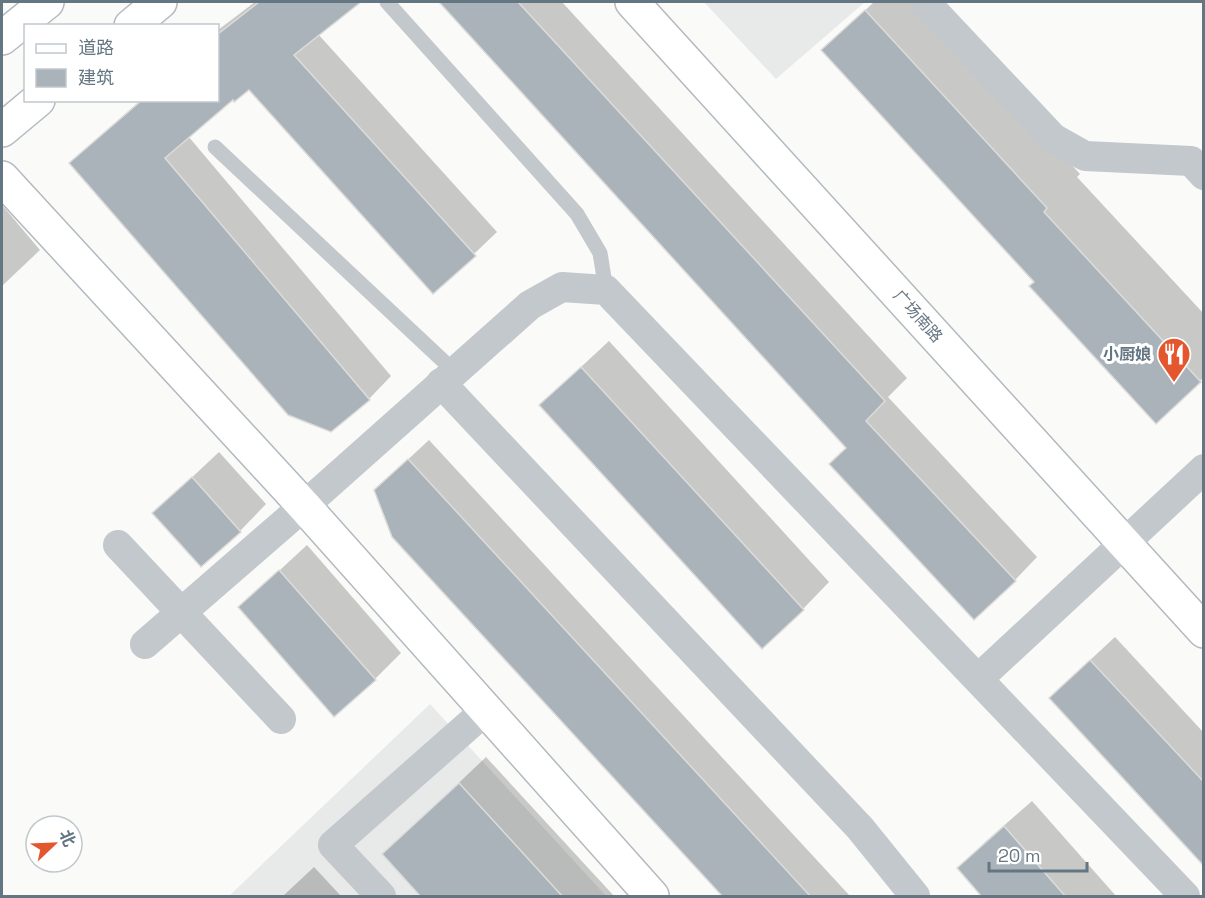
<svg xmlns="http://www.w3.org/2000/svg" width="1205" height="898" font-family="'Space Grotesk','Noto Sans SC',sans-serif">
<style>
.built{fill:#e8e9e9}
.shadow{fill:#0003}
.building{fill:#aab3b9;stroke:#dcdcda;stroke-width:1.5}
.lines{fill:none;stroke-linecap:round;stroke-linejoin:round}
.secondary-casing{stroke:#b3babf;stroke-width:36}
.lane{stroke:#c3c8cc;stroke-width:15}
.street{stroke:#c3c8cc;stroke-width:30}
.secondary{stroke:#fff;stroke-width:33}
.labels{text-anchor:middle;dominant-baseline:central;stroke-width:6;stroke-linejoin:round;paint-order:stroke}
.street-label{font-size:16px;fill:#657683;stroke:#fff}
.poi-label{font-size:16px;font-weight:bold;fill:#657683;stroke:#fff;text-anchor:end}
</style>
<rect width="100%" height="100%" fill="#fafaf8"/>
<g class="built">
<path d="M 704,2 L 865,2 L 776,79 Z"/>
<path d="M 430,704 L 606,896 L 229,896 Z"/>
</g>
<g class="shadow">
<path d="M 255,2 L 358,2 L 318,34 L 497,232 L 434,292 L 249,88 L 233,98 L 188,136 L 391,376 L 369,399 L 71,163 L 94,141 L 141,100 L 218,100 L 218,30 Z"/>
<path d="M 441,2 L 562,2 L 907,378 L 888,397 L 1037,557 L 1015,580 L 847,447 Z"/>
<path d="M 874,2 L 922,2 L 1080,174 L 1077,177 L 1204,314 L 1204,377 L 1156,421 L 1036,282 L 823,50 Z"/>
<path d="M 2,205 L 40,250 L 2,286 Z"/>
<path d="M 609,341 L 829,582 L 803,609 L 568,379 Z"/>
<path d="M 429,440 L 850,896 L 725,896 L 375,490 Z"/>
<path d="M 219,452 L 266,504 L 240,531 L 154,513 Z"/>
<path d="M 307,545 L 401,653 L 375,679 L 240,607 Z"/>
<path d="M 1115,637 L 1204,733 L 1204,844 L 1194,853 L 1074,675 Z"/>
<path d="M 486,757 L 614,896 L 423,896 L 384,854 Z"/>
<path d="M 1032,801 L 1116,896 L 984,896 L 959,868 L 985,842 Z"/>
<path d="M 314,867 L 341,896 L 283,896 Z"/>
</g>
<g class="building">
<path d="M 259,2 L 361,2 L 294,55 L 476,256 L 433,294 L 249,90 L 234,102 L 233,100 L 165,158 L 370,400 L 331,432 L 288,415 L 69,163 L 142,100 L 218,100 L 218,34 Z"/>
<path d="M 439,2 L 518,2 L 885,401 L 866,421 L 1016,581 L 974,620 L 829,464 L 846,448 Z"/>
<path d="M 865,10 L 1047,208 L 1044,212 L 1201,382 L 1156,424 L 1029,286 L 1034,282 L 821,50 Z"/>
<path d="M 581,367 L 804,610 L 762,649 L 539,405 Z"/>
<path d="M 408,459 L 811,897 L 723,897 L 392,537 L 374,490 Z"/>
<path d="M 192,477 L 241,532 L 201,567 L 152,513 Z"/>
<path d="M 279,570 L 376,680 L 334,717 L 238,607 Z"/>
<path d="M 1090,660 L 1203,781 L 1203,865 L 1049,698 Z"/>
<path d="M 459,783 L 563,897 L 421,897 L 382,854 Z"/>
<path d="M 1004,826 L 1066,897 L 982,897 L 957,868 Z"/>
</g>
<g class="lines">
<defs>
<g id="secondary">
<path d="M 632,2 L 1204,631"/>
<path d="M 131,26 L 160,2"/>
<path d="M 2,38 L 47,2"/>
<path d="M 2,130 L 38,100"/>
<path d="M 2,178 L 304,506 L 652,896"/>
</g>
</defs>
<use href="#secondary" class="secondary-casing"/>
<g class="lane">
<path d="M 387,2 L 577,214 L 600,253 L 606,290"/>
<path d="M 215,147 L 455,372"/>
</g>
<g class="street">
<path d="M 925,2 L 1053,138 L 1085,156 L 1191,161 L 1204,175"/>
<path d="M 441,383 L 860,828 L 915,896"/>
<path d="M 118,545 L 281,719"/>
<path d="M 145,644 L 304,506 L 530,305 L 562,287 L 606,290 L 1185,896"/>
<path d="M 978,679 L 1204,469"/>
<path d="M 381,896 L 333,845 L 486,710"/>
</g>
<use href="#secondary" class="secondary"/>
</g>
<defs>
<symbol id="restaurant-pin" viewBox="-11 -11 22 30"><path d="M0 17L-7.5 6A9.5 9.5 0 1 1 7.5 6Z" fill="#e4572e" stroke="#fff"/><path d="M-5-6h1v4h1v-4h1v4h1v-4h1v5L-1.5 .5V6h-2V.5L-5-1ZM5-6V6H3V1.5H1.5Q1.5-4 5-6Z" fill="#fff"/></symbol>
</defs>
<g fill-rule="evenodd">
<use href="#restaurant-pin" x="1155" y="335" width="38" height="52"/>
</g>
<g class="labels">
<g class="street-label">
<text transform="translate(918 316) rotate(48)">广场南路</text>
</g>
<g class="poi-label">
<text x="1151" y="354">小厨娘</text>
</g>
</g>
<rect width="1205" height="898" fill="none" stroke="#657683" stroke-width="6"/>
<rect x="24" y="24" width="195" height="78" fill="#ffffff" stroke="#c1c8cd" stroke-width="1.5"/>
<rect x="36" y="44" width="30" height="9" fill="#ffffff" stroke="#c1c8cd" stroke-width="1.5"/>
<text x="78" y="54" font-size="18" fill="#657683">道路</text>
<rect x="36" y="69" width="30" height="18" fill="#aab3b9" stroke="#c1c8cd" stroke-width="1.5"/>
<text x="78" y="84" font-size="18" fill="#657683">建筑</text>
<g transform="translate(54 844) rotate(67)"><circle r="28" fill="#ffffff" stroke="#c1c8cd" stroke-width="1.5"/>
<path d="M0-4.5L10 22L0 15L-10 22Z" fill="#e4572e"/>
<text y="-9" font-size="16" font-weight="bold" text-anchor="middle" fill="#657683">北</text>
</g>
<path d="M989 862v9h98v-9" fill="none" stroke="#657683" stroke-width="3"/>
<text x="998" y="862" font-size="18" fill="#657683" stroke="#ffffff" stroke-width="4.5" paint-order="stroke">20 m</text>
</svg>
